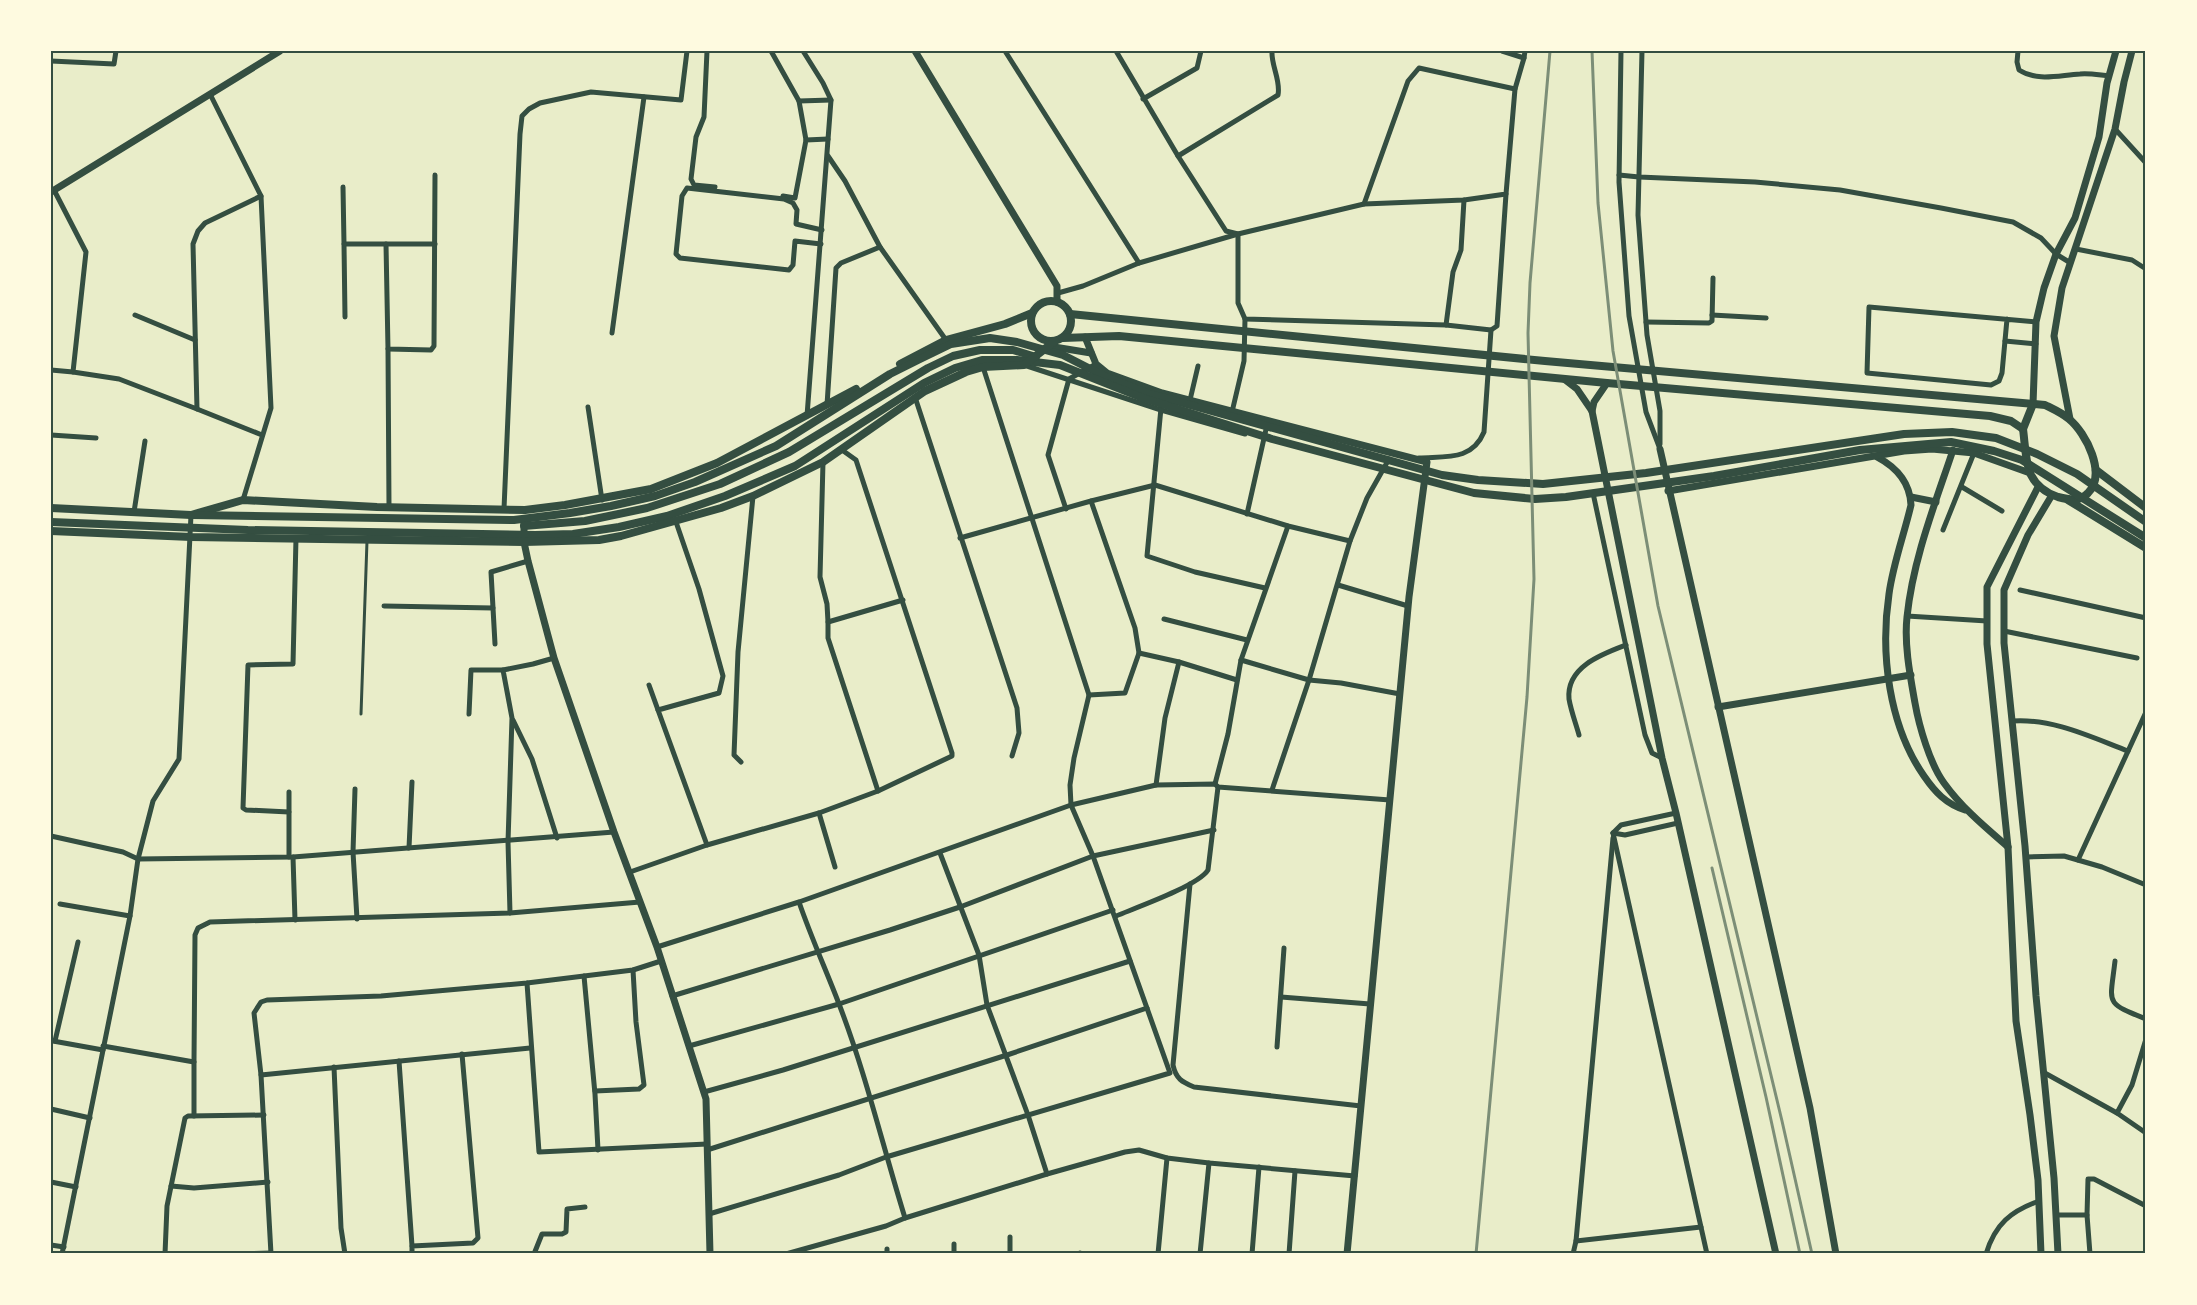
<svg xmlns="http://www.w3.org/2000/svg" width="2197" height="1305" font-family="Lora,serif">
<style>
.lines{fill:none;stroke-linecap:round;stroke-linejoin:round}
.service{stroke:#344e41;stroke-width:3}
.minor{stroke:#344e41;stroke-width:5}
.tertiary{stroke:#344e41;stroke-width:7}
.secondary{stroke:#344e41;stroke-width:8}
.rail{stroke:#7c8e77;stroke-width:3}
.neatline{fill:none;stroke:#344e41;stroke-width:2}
</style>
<rect width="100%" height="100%" fill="#e9edc9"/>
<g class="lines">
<path class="service" d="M 361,714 L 367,541"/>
<g class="minor">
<path d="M 707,51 L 704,117 L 696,137 L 691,179 L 694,185 L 715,187"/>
<path d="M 771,51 L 799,101 L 831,100"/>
<path d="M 803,51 L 823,83 L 831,100 L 807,416"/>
<path d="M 1005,51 L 1139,263"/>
<path d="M 1116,51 L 1178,156 L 1226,231 L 1238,234 L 1238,303 L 1245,319 L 1446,325 L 1491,330 L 1497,326 L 1506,194"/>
<path d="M 1502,51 L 1524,58 L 1525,51"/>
<path d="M 1621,51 L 1619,182 L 1629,316 L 1646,412 L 1660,449"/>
<path d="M 1642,51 L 1638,215 L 1647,335 L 1660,411 L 1660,444"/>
<path d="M 2018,51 L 2017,62 L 2019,70 C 2038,82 2059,75 2080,74 C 2089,73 2099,75 2109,76"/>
<path d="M 51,61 L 114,64 L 116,51"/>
<path d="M 1143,99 L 1197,68 L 1201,51"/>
<path d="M 799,101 L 806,140"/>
<path d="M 2115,129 L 2146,163"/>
<path d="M 828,156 L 845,181 L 880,247 L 946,340"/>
<path d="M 1178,156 L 1278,95 C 1281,80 1271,66 1272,51"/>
<path d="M 1619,175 L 1639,177 L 1755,182 L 1840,190 L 1941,208 L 2013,222 L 2041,238 L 2056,254 L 2069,262"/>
<path d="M 343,187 L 344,244 L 386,244 L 388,349 L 431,350 L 434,346 L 435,175"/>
<path d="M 54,190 L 86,252 L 73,372 L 119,379 L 197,409 L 193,244 L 198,231 L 205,223 L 261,196 L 210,94"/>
<path d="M 783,196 L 795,198 L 806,140 L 828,139"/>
<path d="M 1364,204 L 1408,81 L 1419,68 L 1515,89"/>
<path d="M 344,244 L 345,317"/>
<path d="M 386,244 L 435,244"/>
<path d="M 821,244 L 795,241 L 793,265 L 789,270 L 680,258 L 676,254 L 682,196 L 687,188 L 784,199 L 793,203 L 797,210 L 796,224 L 822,230"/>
<path d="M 2076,249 L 2132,260 L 2146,269"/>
<path d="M 1058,293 L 1083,286 L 1139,263 L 1238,234 L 1364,204 L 1464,200 L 1506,194 L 1515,89 L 1524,58"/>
<path d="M 135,315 L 195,340"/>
<path d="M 1712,315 L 1766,318"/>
<path d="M 2007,319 L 2002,373 L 1999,381 L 1991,385 L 1867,373 L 1869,307 L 2036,322"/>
<path d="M 1646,322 L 1709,323 L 1712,321 L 1713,278"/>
<path d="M 1446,325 L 1453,272 L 1461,250 L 1464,200"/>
<path d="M 612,333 L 644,97"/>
<path d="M 2005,341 L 2036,344"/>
<path d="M 388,349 L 389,507"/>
<path d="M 1024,365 L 1161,410 L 1245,434"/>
<path d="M 51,370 L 73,372"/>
<path d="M 915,397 L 1017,708 L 1019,733 L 1012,756"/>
<path d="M 1190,400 L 1198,366"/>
<path d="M 827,405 L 836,268 L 841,263 L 880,247"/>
<path d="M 588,407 L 602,500"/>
<path d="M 1161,408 L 1147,556 L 1195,572 L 1265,588"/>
<path d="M 197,409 L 262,435"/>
<path d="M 1232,412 L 1244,361 L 1245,319"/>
<path d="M 51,435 L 96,438"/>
<path d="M 1419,458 C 1446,456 1472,461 1484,432 L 1491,330"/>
<path d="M 823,462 L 820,577 L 827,604 L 828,622"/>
<path d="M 1962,487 L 2002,511"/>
<path d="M 1593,493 L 1645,735 L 1652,753 L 1662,758"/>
<path d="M 243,500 L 271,408 L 261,196"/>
<path d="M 504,509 L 520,134 L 522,116 L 529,109 L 540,103 L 591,92 L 681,100 L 687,51"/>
<path d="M 1066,509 L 1048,455 L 1069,379 L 1096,364"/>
<path d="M 134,512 L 145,441"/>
<path d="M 1247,514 L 1267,425"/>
<path d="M 676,522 L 699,589 L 723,676 L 719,693 L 658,710 L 707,845"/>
<path d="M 1288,526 L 1241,660 L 1309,680 L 1341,683 L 1400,694"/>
<path d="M 1943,530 L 1974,453"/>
<path d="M 960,538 L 1091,501 L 1155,485 L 1288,526 L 1350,541"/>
<path d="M 1338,585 L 1408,606"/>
<path d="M 2020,590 L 2146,618"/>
<path d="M 384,606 L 493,608 L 491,572 L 528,561"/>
<path d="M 493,608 L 495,644"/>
<path d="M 1907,616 L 1987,621"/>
<path d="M 1164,619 L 1247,640"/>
<path d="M 2004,631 L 2137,658"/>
<path d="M 1139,653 L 1179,662 L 1237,680"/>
<path d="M 649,685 L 658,710"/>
<path d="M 1089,695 L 1125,693 L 1139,653 L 1135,628 L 1091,501"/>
<path d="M 469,714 L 471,670 L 503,670"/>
<path d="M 513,720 L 532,759 L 557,838"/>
<path d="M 2012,721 C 2052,718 2091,737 2128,751"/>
<path d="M 1579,735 C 1576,724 1571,711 1569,699 C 1566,667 1602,654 1626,645"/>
<path d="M 741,762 L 734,755 L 738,652 L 753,496"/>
<path d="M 1215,784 L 1228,734 L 1241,660"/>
<path d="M 1156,785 L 1165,718 L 1179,662"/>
<path d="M 355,789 L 353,852 L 357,919"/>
<path d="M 1272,790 L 1309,680 L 1350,541 L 1367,498 L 1389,459"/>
<path d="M 878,791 L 828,638 L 828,622 L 903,600"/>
<path d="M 289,812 L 246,810 L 243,808 L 248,665 L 293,664 L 296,538"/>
<path d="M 819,813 L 835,867"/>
<path d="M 1613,833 L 1707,1254"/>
<path d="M 1613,833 L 1621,825 L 1676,813"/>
<path d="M 1613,833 L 1625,835 L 1678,823"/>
<path d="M 51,836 L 123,852 L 138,859 L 293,857 L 614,832"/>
<path d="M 409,848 L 412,782"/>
<path d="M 940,853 L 979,955 L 987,1005 L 1028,1115 L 1047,1174"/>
<path d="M 289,857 L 289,792"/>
<path d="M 293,857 L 295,920"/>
<path d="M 2026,857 L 2064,856 L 2102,867 L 2146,885"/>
<path d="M 2078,860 L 2146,712"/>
<path d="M 630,872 L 707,845 L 819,813 L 878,791 L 952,756 L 952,753 L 856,460 L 842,450"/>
<path d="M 1190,884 L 1173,1065 C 1176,1079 1182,1082 1194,1087 L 1361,1106"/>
<path d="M 799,902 C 811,937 826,970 839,1004 C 866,1074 883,1147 905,1218"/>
<path d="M 60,904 L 130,916"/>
<path d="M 510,913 L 508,842 L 512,718 L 503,670 L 533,664 L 554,658"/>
<path d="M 1116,916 C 1135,908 1198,886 1208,870 L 1218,787"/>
<path d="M 657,947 L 799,902 L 1071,805 L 1156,785 L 1215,784 L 1218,787 L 1390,800"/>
<path d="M 2115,961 C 2110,1005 2104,1002 2146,1019"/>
<path d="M 584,976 L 595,1094 L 598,1150"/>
<path d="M 527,983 L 539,1152 L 707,1144"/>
<path d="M 672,996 L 890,930 L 960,907 L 1093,856 L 1071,805 L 1070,785 L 1074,758 L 1089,695 L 983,367"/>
<path d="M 1281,997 L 1370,1004"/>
<path d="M 53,1041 L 103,1050"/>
<path d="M 55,1041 L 78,942"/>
<path d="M 103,1046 L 194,1062 L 195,935 L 198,928 L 210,922 L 510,913 L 640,902"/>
<path d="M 689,1046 L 839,1004 L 1113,910"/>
<path d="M 1277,1047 L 1284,948"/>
<path d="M 530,1048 L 261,1075 L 254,1013 L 261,1002 L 267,1000 L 381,996 L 527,983 L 633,970 L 661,961"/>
<path d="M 399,1061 L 412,1246"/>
<path d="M 194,1062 L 194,1116"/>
<path d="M 334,1067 L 341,1228 L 345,1254"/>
<path d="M 2043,1072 L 2117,1113 L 2132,1085 L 2146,1039"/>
<path d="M 261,1075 L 271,1254"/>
<path d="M 595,1091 L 639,1089 L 644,1085 L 636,1022 L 633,970"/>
<path d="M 704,1092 L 783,1070 L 1130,961"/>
<path d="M 51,1109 L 90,1118"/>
<path d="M 2117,1113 L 2146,1133"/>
<path d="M 707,1150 L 1007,1055 L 1147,1008"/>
<path d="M 51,1182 L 76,1187"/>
<path d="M 171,1186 L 194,1188 L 268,1182"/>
<path d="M 709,1214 L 839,1175 L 886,1157 L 1170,1073 L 1093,856 L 1214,830"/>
<path d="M 2057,1215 L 2087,1215"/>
<path d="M 1010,1237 L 1010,1254"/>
<path d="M 1576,1241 L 1701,1227"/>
<path d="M 954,1244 L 954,1254"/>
<path d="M 51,1245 L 64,1247"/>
<path d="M 887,1249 L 887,1254"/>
<path d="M 1080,1253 L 1080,1254"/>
<path d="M 62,1254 L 130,916 L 138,859 L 153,801 L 179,759 L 191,515"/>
<path d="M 165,1254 L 167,1206 L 185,1118 L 188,1116 L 264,1115"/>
<path d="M 238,1254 L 271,1253"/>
<path d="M 412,1254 L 412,1246 L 473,1243 L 478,1238 L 462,1054"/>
<path d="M 534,1254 L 542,1234 L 562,1234 L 566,1232 L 567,1209 L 585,1207"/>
<path d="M 786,1254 L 886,1226 L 905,1218 L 1047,1174 L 1125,1152 L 1139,1150 L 1167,1158 L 1209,1163 L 1355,1176"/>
<path d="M 1158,1254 L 1167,1158"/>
<path d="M 1200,1254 L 1209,1163"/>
<path d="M 1252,1254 L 1259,1167"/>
<path d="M 1289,1254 L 1295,1171"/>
<path d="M 1573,1254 L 1576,1241 L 1613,838"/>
<path d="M 1986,1254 C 1995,1224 2011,1211 2039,1201"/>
<path d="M 2090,1254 L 2087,1215 L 2088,1179 L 2094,1179 L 2146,1206"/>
</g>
<g class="tertiary">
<path d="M 915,51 L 1057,286 L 1057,302"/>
<path d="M 51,192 L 280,51"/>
<path d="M 1085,337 L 1096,364 L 1107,373 L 1162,393 L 1427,462 L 1409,597 L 1347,1254"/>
<path d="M 1048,346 L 1091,353"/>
<path d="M 1564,379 L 1577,389 L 1592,411 L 1662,758 L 1676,813 L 1776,1254"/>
<path d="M 2033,404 L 2036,322 L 2044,288 L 2056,254 L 2075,218 L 2099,137 L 2107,83 L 2116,51"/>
<path d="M 1592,411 L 1594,402 L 1607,383"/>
<path d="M 2070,419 L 2054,336 L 2062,288 L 2115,129 L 2124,82 L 2132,51"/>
<path d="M 1660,449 L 1810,1108 L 1836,1254"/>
<path d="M 1953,450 C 1935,504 1913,559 1907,617 C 1904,644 1910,675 1915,703 C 1919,726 1930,764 1944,783 C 1962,808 1985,827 2008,847"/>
<path d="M 1877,457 C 1896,467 1910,482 1911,505 C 1904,535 1893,564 1889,594 C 1880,654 1889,726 1924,776 C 1935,792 1946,804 1965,810"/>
<path d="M 2038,487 L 1987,587 L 1987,644 L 2008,847 L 2016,1021 L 2030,1115 L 2038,1180 L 2041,1254"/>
<path d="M 1668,491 L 1904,451 L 1932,449 L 1974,453 L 2030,473"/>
<path d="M 2052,495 L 2028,535 L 2004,590 L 2004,643 L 2025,846 L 2036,996 L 2054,1178 L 2058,1254"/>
<path d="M 1911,497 L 1936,502"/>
<path d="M 524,521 L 524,542 L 528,561 L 554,658 L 614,832 L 657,947 L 706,1099 L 710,1254"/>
<path d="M 1718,707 L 1911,675"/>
</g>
<g class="secondary">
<circle cx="1051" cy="321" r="20"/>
<path d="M 1063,338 L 1119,336 L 1607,383 L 1990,416 L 2011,421 L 2023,429 C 2025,443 2025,462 2031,475 C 2037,487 2046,493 2058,497 C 2070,500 2080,502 2088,493 C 2107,474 2086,433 2069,419 C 2062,413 2053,409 2045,405 L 1545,361 L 1070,314"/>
<path d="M 900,364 L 946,340 L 1005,324 L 1032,313"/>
<path d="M 2023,429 L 2033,404"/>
<path d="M 2096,470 L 2146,508"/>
<path d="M 2068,500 L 2146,548"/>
<path d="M 51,508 L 191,515 L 243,500 L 377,507 L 525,510 L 565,505 L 651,489 L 717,463 L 856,389"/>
<path d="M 191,515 L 514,520 L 570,513 L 611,506 L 655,496 L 695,482 L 776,446 L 890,374 L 918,360 L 951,344 L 990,338 L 1017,342 L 1063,355 L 1102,375 L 1147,393 L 1442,475 L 1478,480 L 1543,484 L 1646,473 L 1904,434 L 1952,432 L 1996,438 L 2037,454 L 2077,474 L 2146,522"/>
<path d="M 51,522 L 248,530 L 535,535 L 573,534 L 619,527 L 667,516 L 725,496 L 795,466 L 924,383 L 955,368 L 982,360 L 1017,360 L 1060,365 L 1143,398 L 1272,439 L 1474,493 L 1535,499 L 1566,497 L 1714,476 L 1860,450 L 1951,442 L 1994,451 L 2022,460 L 2146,538"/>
<path d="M 524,526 L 585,521 L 647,508 L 720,484 L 789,452 L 928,368 L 953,356 L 980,350 L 1013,350 L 1036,357"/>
<path d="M 51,531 L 191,537 L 524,542 L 599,540 L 621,536 L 721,508 L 753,496 L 823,462 L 925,391 L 966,372 L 983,367 L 1024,365 L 1055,341"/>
</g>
<g class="rail">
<path d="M 1592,51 L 1598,203 L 1613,351 L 1658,606 L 1782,1121 L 1812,1254"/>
<path d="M 1712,868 L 1766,1097 L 1800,1254"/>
<path d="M 1476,1254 L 1527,697 L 1534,579 L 1528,333 L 1530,283 L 1550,51"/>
</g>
</g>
<rect width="2197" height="1305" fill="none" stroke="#fefae0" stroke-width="105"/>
<rect x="52" y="52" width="2092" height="1200" class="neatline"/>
</svg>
